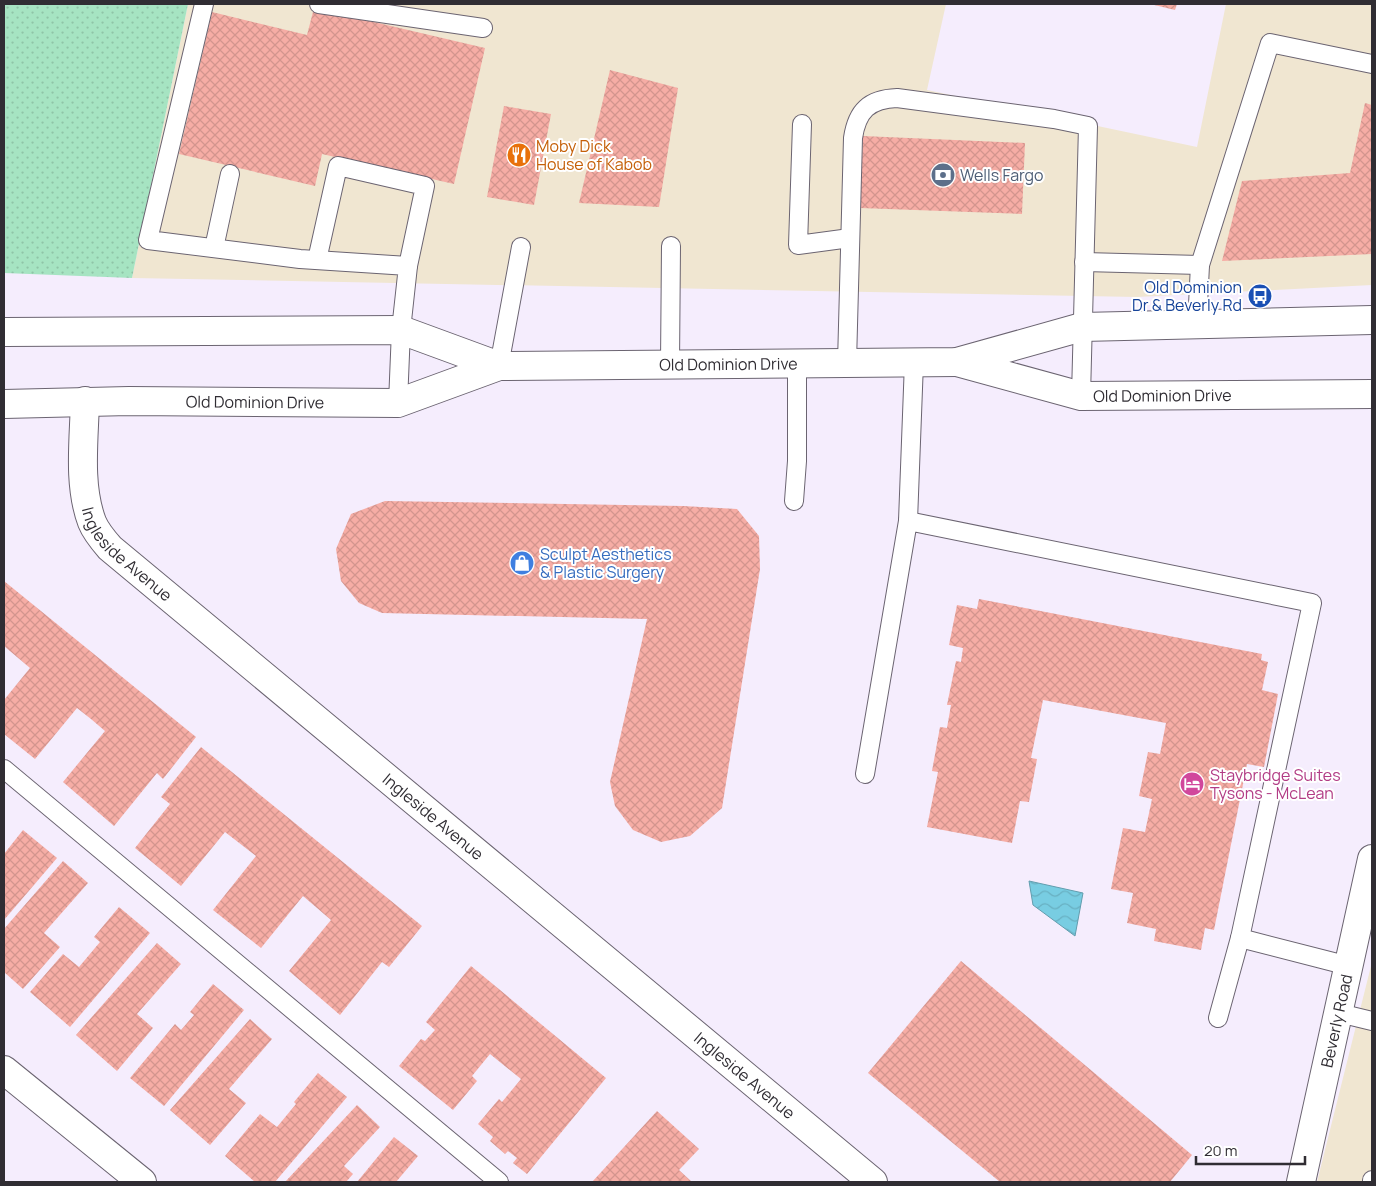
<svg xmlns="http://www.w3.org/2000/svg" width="1376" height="1186" font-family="Manrope,sans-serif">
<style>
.commercial{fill:#f0e6d1}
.grass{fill:url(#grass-dots)}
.water{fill:url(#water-waves);stroke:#629dae}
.building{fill:url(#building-cross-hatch)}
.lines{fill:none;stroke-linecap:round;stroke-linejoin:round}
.lane-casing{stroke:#6b6471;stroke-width:20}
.street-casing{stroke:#6b6471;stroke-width:30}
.primary-casing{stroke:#6b6471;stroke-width:30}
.lane{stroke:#fff;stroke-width:18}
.street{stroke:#fff;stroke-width:28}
.primary{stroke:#fff;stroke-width:28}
.labels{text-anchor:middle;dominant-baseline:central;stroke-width:4;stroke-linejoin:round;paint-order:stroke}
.food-label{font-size:16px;fill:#c56008;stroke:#fff;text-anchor:start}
.service-label{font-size:16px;fill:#4e5e75;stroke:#fff;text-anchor:start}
.transit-label{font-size:16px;fill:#164399;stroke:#fff;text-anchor:end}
.street-label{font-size:16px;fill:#302d33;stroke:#fff}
.shop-label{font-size:16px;fill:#366cbe;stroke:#fff;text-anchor:start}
.hotel-label{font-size:16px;fill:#b23c85;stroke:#fff;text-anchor:start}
</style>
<defs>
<pattern id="grass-dots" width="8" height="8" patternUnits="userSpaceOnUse" patternTransform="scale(1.25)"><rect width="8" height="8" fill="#a6e4c2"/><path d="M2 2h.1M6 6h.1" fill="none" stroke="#8fc4a7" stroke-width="1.8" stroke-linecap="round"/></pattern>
<pattern id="water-waves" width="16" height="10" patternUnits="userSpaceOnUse" patternTransform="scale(1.25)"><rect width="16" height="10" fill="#78cde2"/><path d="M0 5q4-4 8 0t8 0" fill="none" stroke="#68b0c2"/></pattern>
<pattern id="building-cross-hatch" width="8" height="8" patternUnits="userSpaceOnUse" patternTransform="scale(1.25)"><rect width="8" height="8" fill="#f6ada5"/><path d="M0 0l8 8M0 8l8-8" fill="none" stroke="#d3958e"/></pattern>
</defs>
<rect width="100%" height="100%" fill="#f5edfd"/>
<g class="commercial">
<path d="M 188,4 L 946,4 L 927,90 L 1197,147 L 1226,4 L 1372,4 L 1372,285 L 1137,297 L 132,278 Z"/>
<path d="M 1372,962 L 1372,1182 L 1317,1182 Z"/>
</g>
<path class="grass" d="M 4,4 L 188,4 L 132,278 L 4,273 Z"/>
<path class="water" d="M 1029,881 L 1083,893 L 1075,936 L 1033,905 Z"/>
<g class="building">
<path d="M 1150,4 L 1177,4 L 1175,10 Z"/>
<path d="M 314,8 L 485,48 L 454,184 L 322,154 L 315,186 L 179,154 L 212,12 L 307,35 Z"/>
<path d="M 610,70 L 678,88 L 659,207 L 579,203 Z"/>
<path d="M 1365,103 L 1372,105 L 1372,254 L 1222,261 L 1242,181 L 1350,173 Z"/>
<path d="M 504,106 L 551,114 L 534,205 L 487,197 Z"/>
<path d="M 863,136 L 1025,143 L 1022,214 L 860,208 Z"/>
<path d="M 385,501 L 683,506 L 737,509 L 759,536 L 760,569 L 722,808 L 690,836 L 661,842 L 633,830 L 615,806 L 610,782 L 647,619 L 382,613 L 359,603 L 341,581 L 336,549 L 351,514 Z"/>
<path d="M 4,581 L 196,737 L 163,779 L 157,773 L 114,826 L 63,782 L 105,731 L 91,719 L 77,708 L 35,759 L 4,734 L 4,700 L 30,668 L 4,646 Z"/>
<path d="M 979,599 L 1262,654 L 1261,660 L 1268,662 L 1262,690 L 1278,694 L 1264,767 L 1247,764 L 1214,930 L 1205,928 L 1201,950 L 1154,941 L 1156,929 L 1127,923 L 1133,893 L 1111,889 L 1123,828 L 1145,832 L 1152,799 L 1139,796 L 1148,752 L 1160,754 L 1166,723 L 1043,700 L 1031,758 L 1037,759 L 1029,802 L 1020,801 L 1012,843 L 927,827 L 938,772 L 932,771 L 940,727 L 947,728 L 951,705 L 947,705 L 956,661 L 961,662 L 963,648 L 949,645 L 957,605 L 977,609 Z"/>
<path d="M 201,747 L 422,926 L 389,967 L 382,962 L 340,1015 L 289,971 L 331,920 L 303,896 L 261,948 L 213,910 L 256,856 L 225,832 L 181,886 L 135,848 L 170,804 L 161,797 Z"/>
<path d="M 23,830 L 57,858 L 4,920 L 4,854 Z"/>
<path d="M 63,861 L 88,883 L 44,933 L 60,947 L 23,989 L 4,972 L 4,929 Z"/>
<path d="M 119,907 L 150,933 L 70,1027 L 30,992 L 63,954 L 79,967 L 100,942 L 94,937 Z"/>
<path d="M 157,943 L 181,964 L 137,1014 L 153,1028 L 117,1071 L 76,1035 Z"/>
<path d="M 961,961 L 1192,1155 L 1170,1182 L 1000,1182 L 868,1073 Z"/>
<path d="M 471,966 L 606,1078 L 527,1174 L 513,1163 L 517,1158 L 508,1151 L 505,1154 L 490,1141 L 493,1137 L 478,1124 L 499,1099 L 502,1102 L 521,1079 L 490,1054 L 472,1076 L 477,1081 L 453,1110 L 399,1066 L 421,1039 L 425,1041 L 435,1030 L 426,1022 Z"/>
<path d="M 213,984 L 244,1010 L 164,1106 L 130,1078 L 175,1024 L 181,1030 L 194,1015 L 190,1012 Z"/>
<path d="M 250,1019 L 272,1039 L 229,1089 L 246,1103 L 210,1145 L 170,1110 Z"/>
<path d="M 318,1073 L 347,1097 L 275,1182 L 255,1182 L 225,1156 L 260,1114 L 277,1127 L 296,1104 L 294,1102 Z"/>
<path d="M 357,1105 L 380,1127 L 344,1166 L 353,1174 L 346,1182 L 285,1182 Z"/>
<path d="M 657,1111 L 699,1149 L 679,1170 L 692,1182 L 592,1182 Z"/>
<path d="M 394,1137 L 418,1156 L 396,1182 L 357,1182 Z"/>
</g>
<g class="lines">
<defs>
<g id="lane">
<path d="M 204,4 L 148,240 L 300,259 L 408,266 L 401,330 L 398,403"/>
<path d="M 319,4 L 483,28"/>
<path d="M 802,124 L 798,245 L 850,238"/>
<path d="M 214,248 L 230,174"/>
<path d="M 317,260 L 338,166 L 425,186 L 408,266"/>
<path d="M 1084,262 L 1200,265"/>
<path d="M 1197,325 L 1200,265 L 1270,43 L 1372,64"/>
<path d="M 847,363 L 853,138 C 857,111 869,99 897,98 L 1054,119 L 1088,126 L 1081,396"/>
<path d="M 670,364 L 671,246"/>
<path d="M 499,366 L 521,247"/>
<path d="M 794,501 L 797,461 L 797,363"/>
<path d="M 908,521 L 914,362"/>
<path d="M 4,769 L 499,1182"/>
<path d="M 865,774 L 908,521 L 1312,603 L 1240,938 L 1218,1018"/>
<path d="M 1240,938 L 1349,966"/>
<path d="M 1339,1013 L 1372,1021"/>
<path d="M 1372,1182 L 1372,1180"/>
</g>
<g id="street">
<path id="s1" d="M 85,401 C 84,440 78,485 92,522 C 96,532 103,540 110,548 L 873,1182"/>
<path d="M 4,1070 L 142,1182"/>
<path id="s2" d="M 1301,1182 L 1372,859"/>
</g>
<g id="primary">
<path d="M 4,332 L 401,330 L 499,366"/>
<path id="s3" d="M 957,362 L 1081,396 L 1372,394"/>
<path id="s4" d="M 4,404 L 129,401 L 398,403 L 499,366 L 957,362 L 1082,327 L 1372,320"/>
</g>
</defs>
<use href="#lane" class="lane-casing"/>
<use href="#street" class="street-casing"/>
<use href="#primary" class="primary-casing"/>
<use href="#lane" class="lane"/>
<use href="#street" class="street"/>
<use href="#primary" class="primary"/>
</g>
<defs>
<symbol id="restaurant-disc" viewBox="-11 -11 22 22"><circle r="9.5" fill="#e8710a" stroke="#fff"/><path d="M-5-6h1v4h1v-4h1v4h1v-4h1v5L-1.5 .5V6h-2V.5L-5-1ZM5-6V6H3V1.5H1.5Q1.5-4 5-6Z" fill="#fff"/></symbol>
<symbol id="bank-disc" viewBox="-11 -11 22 22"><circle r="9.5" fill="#5c6f8a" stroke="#fff"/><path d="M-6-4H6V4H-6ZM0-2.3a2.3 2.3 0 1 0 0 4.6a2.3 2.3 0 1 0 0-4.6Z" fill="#fff"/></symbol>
<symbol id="bus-disc" viewBox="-11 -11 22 22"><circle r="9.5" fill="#1a4fb4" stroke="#fff"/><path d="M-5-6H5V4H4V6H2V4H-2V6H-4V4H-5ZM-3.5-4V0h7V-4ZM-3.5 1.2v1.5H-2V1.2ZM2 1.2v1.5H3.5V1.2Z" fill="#fff"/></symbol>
<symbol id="shop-disc" viewBox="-11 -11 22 22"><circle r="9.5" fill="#3f7fe0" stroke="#fff"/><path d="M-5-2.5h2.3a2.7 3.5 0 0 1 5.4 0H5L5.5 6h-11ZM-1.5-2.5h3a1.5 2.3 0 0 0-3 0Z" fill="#fff"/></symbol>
<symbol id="hotel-disc" viewBox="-11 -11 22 22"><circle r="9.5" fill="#d1479c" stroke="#fff"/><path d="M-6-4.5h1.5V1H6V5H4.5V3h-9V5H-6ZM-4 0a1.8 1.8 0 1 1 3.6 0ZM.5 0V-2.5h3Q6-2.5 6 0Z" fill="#fff"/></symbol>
</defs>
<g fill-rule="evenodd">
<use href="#restaurant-disc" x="505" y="141" width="28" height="28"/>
<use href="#bank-disc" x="929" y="161" width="28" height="28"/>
<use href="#bus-disc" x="1246" y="282" width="28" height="28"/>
<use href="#shop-disc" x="508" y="549" width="28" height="28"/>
<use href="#hotel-disc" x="1178" y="770" width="28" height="28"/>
</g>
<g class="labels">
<g class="food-label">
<text x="536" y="146">Moby Dick<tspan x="536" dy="18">House of Kabob</tspan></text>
</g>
<g class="service-label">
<text x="960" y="175">Wells Fargo</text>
</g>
<g class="transit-label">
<text x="1242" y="287">Old Dominion<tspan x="1242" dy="18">Dr &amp; Beverly Rd</tspan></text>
</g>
<g class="street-label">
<text stroke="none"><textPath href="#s4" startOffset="731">Old Dominion Drive</textPath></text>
<text stroke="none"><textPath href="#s3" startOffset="210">Old Dominion Drive</textPath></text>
<text stroke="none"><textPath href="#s4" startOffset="251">Old Dominion Drive</textPath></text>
<text stroke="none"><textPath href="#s1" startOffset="169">Ingleside Avenue</textPath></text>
<text stroke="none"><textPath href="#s1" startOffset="574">Ingleside Avenue</textPath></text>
<text stroke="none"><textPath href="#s2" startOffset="165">Beverly Road</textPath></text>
<text stroke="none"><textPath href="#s1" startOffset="979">Ingleside Avenue</textPath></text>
</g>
<g class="shop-label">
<text x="540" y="554">Sculpt Aesthetics<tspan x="540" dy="18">&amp; Plastic Surgery</tspan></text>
</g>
<g class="hotel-label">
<text x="1210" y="775">Staybridge Suites<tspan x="1210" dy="18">Tysons - McLean</tspan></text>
</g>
</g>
<rect width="1376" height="1186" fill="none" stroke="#302d33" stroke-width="10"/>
<path d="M1196 1156v8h109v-8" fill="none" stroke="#302d33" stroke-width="2.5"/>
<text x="1204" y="1156" font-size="15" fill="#302d33" stroke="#ffffff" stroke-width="4" paint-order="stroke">20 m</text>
</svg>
